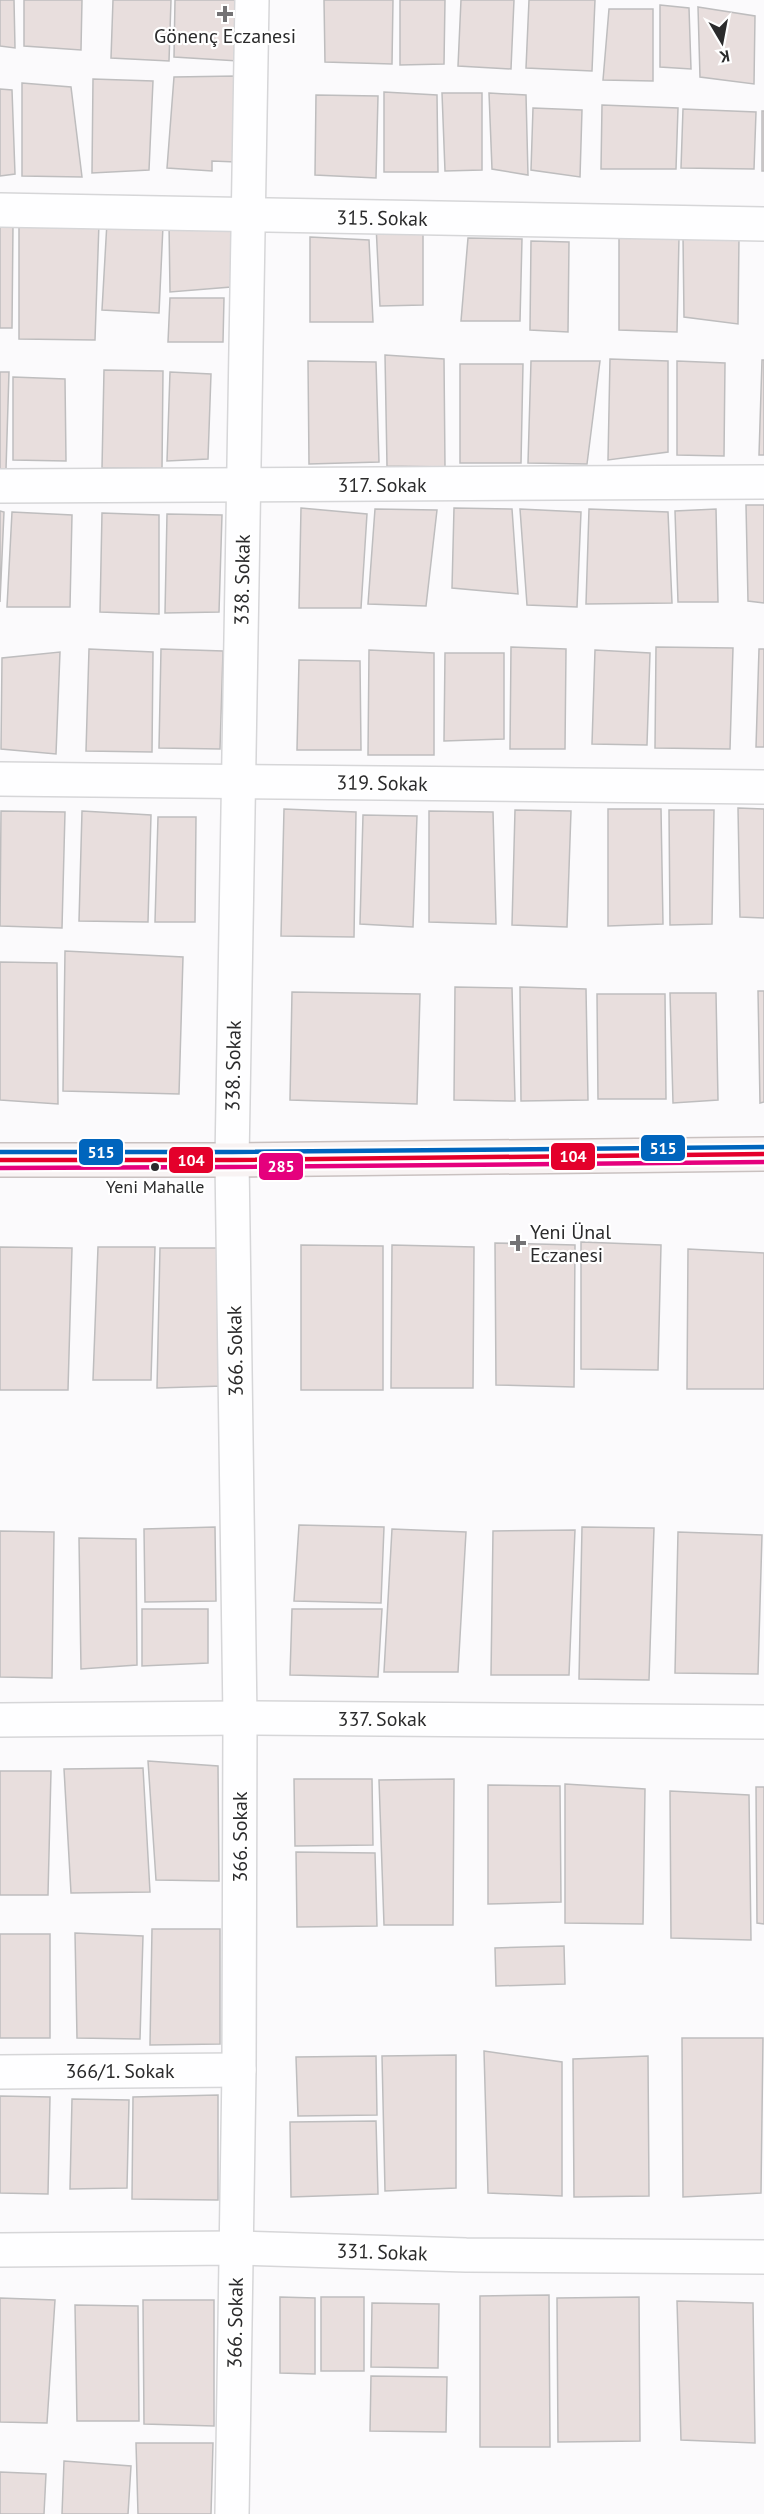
<svg xmlns="http://www.w3.org/2000/svg" width="764" height="2514" font-family="'PT Sans',sans-serif">
<style>
.building{fill:#e8dedd;stroke:#bebdbe;stroke-width:1.5}
.lines{fill:none;stroke-linecap:round;stroke-linejoin:round}
.minor-casing{stroke:#d6d6d8;stroke-width:36}
.major-casing{stroke:#c9c1c0;stroke-width:36}
.minor{stroke:#fefeff;stroke-width:33}
.major{stroke:#f8f3f3;stroke-width:33}
.bus-1-casing{stroke:#fff;stroke-width:9}
.bus-2-casing{stroke:#fff;stroke-width:9}
.bus-3-casing{stroke:#fff;stroke-width:9}
.bus-1{stroke:#e4002b;stroke-width:4.5}
.bus-2{stroke:#e5007d;stroke-width:4.5}
.bus-3{stroke:#0065bd;stroke-width:4.5}
.poi-dot{fill:#747375;stroke:#fff;stroke-width:2}
.bus-dot{fill:#2b2b2c;stroke:#fff;stroke-width:2}
.labels{text-anchor:middle;dominant-baseline:central;stroke-width:4.5;stroke-linejoin:round;paint-order:stroke}
.bus-label{font-size:18px;fill:#2b2b2c;stroke:#fff}
.poi-label{font-size:20px;fill:#2b2b2c;stroke:#fff}
.street-label{font-size:20px;fill:#2b2b2c;stroke:#fff}
.line-badge{stroke:#fff;stroke-width:2}
.badge-label{font-size:16px;text-anchor:middle;font-weight:bold;fill:#fff}
</style>
<rect width="100%" height="100%" fill="#fbfafc"/>
<g class="building">
<path d="M 0,0 L 14,0 L 15,48 L 0,46 Z"/>
<path d="M 24,0 L 82,0 L 81,50 L 24,46 Z"/>
<path d="M 113,0 L 171,0 L 169,61 L 111,58 Z"/>
<path d="M 175,0 L 236,0 L 238,61 L 174,57 Z"/>
<path d="M 324,0 L 393,0 L 392,64 L 325,62 Z"/>
<path d="M 400,0 L 445,0 L 444,64 L 400,65 Z"/>
<path d="M 461,0 L 514,0 L 511,69 L 458,66 Z"/>
<path d="M 529,0 L 595,0 L 592,71 L 526,68 Z"/>
<path d="M 660,5 L 689,8 L 691,69 L 660,67 Z"/>
<path d="M 698,7 L 755,16 L 754,84 L 700,77 Z"/>
<path d="M 609,9 L 653,9 L 653,81 L 603,80 Z"/>
<path d="M 236,76 L 236,162 L 212,161 L 212,171 L 167,168 L 174,77 Z"/>
<path d="M 93,79 L 153,81 L 149,170 L 92,173 Z"/>
<path d="M 22,83 L 71,87 L 82,177 L 22,176 Z"/>
<path d="M 0,89 L 12,90 L 15,174 L 0,176 Z"/>
<path d="M 384,92 L 437,95 L 438,172 L 384,172 Z"/>
<path d="M 442,93 L 482,93 L 482,170 L 445,171 Z"/>
<path d="M 489,93 L 526,95 L 528,175 L 492,169 Z"/>
<path d="M 316,95 L 378,96 L 376,178 L 315,175 Z"/>
<path d="M 602,105 L 678,108 L 676,169 L 601,169 Z"/>
<path d="M 533,108 L 582,110 L 580,177 L 531,170 Z"/>
<path d="M 683,109 L 756,112 L 754,169 L 681,168 Z"/>
<rect x="762" y="111" width="2" height="60"/>
<path d="M 19,222 L 99,223 L 95,340 L 19,339 Z"/>
<path d="M 107,222 L 163,226 L 159,313 L 102,310 Z"/>
<path d="M 169,223 L 234,226 L 231,287 L 170,292 Z"/>
<path d="M 0,225 L 13,225 L 12,328 L 0,328 Z"/>
<path d="M 376,225 L 423,227 L 423,305 L 380,306 Z"/>
<path d="M 619,236 L 679,237 L 677,332 L 619,330 Z"/>
<path d="M 683,236 L 739,237 L 738,324 L 684,317 Z"/>
<path d="M 310,237 L 369,240 L 373,322 L 310,322 Z"/>
<path d="M 468,238 L 522,239 L 520,321 L 461,321 Z"/>
<path d="M 531,241 L 569,242 L 568,332 L 530,330 Z"/>
<path d="M 170,298 L 224,298 L 223,342 L 168,342 Z"/>
<path d="M 385,355 L 444,359 L 445,467 L 387,466 Z"/>
<path d="M 610,359 L 668,361 L 668,452 L 608,460 Z"/>
<path d="M 762,360 L 764,360 L 764,455 L 759,455 Z"/>
<path d="M 308,361 L 376,362 L 379,462 L 309,464 Z"/>
<path d="M 531,361 L 600,361 L 587,464 L 528,463 Z"/>
<path d="M 677,361 L 725,363 L 724,456 L 677,455 Z"/>
<path d="M 460,364 L 523,364 L 521,463 L 460,463 Z"/>
<path d="M 104,370 L 163,371 L 162,468 L 102,468 Z"/>
<path d="M 0,372 L 9,372 L 6,469 L 0,469 Z"/>
<path d="M 170,372 L 211,374 L 208,459 L 167,461 Z"/>
<path d="M 13,377 L 65,379 L 66,461 L 13,460 Z"/>
<path d="M 746,505 L 764,505 L 764,603 L 748,601 Z"/>
<path d="M 301,508 L 367,514 L 361,608 L 299,608 Z"/>
<path d="M 454,508 L 512,509 L 518,594 L 452,588 Z"/>
<path d="M 375,509 L 437,510 L 426,606 L 368,604 Z"/>
<path d="M 520,509 L 581,512 L 577,607 L 527,605 Z"/>
<path d="M 589,509 L 668,512 L 672,603 L 586,604 Z"/>
<path d="M 716,509 L 718,602 L 678,602 L 675,511 Z"/>
<path d="M 0,511 L 4,512 L 0,602 Z"/>
<path d="M 12,512 L 72,515 L 70,607 L 7,607 Z"/>
<path d="M 102,513 L 159,515 L 159,614 L 100,612 Z"/>
<path d="M 167,514 L 222,515 L 219,612 L 165,613 Z"/>
<path d="M 511,647 L 566,649 L 565,749 L 510,749 Z"/>
<path d="M 656,647 L 733,648 L 730,749 L 655,748 Z"/>
<path d="M 89,649 L 153,652 L 152,752 L 86,751 Z"/>
<path d="M 161,649 L 223,651 L 220,749 L 159,748 Z"/>
<path d="M 759,649 L 764,649 L 764,747 L 756,747 Z"/>
<path d="M 369,650 L 434,653 L 434,755 L 368,755 Z"/>
<path d="M 595,650 L 650,653 L 647,745 L 592,744 Z"/>
<path d="M 60,652 L 56,754 L 1,749 L 2,658 Z"/>
<path d="M 445,653 L 504,653 L 504,739 L 444,741 Z"/>
<path d="M 299,660 L 360,661 L 361,750 L 297,750 Z"/>
<path d="M 738,808 L 764,809 L 764,918 L 740,917 Z"/>
<path d="M 284,809 L 356,812 L 354,937 L 281,936 Z"/>
<path d="M 608,809 L 661,809 L 663,924 L 608,926 Z"/>
<path d="M 515,810 L 571,811 L 567,927 L 512,925 Z"/>
<path d="M 669,810 L 714,810 L 712,924 L 670,925 Z"/>
<path d="M 1,811 L 65,812 L 62,928 L 0,926 Z"/>
<path d="M 82,811 L 151,815 L 148,922 L 79,921 Z"/>
<path d="M 429,811 L 493,812 L 496,924 L 429,922 Z"/>
<path d="M 363,815 L 417,816 L 413,927 L 360,924 Z"/>
<path d="M 158,817 L 196,817 L 195,922 L 155,922 Z"/>
<path d="M 65,951 L 183,957 L 179,1094 L 63,1091 Z"/>
<path d="M 0,962 L 57,963 L 58,1104 L 0,1100 Z"/>
<path d="M 455,987 L 512,988 L 515,1101 L 454,1100 Z"/>
<path d="M 520,987 L 586,989 L 588,1100 L 521,1101 Z"/>
<path d="M 758,991 L 764,991 L 764,1102 L 760,1103 Z"/>
<path d="M 292,992 L 420,994 L 417,1104 L 290,1100 Z"/>
<path d="M 670,993 L 716,993 L 718,1100 L 673,1103 Z"/>
<path d="M 597,994 L 665,994 L 666,1099 L 598,1099 Z"/>
<path d="M 581,1242 L 661,1245 L 658,1370 L 581,1369 Z"/>
<path d="M 495,1243 L 575,1245 L 574,1387 L 496,1385 Z"/>
<path d="M 301,1245 L 383,1246 L 383,1390 L 301,1390 Z"/>
<path d="M 392,1245 L 474,1247 L 473,1388 L 391,1388 Z"/>
<path d="M 0,1247 L 72,1248 L 68,1390 L 0,1390 Z"/>
<path d="M 98,1247 L 155,1247 L 151,1380 L 93,1380 Z"/>
<path d="M 160,1248 L 221,1248 L 223,1386 L 157,1388 Z"/>
<path d="M 688,1249 L 764,1253 L 764,1389 L 687,1389 Z"/>
<path d="M 299,1525 L 384,1527 L 381,1603 L 294,1601 Z"/>
<path d="M 215,1527 L 216,1601 L 145,1602 L 144,1529 Z"/>
<path d="M 582,1527 L 654,1528 L 649,1680 L 579,1679 Z"/>
<path d="M 392,1529 L 466,1532 L 458,1672 L 384,1672 Z"/>
<path d="M 575,1530 L 569,1675 L 491,1675 L 493,1531 Z"/>
<path d="M 0,1531 L 54,1532 L 52,1678 L 0,1677 Z"/>
<path d="M 678,1532 L 762,1535 L 758,1674 L 675,1673 Z"/>
<path d="M 79,1538 L 136,1539 L 137,1665 L 81,1669 Z"/>
<path d="M 142,1609 L 208,1609 L 208,1663 L 142,1666 Z"/>
<path d="M 292,1609 L 382,1609 L 378,1677 L 290,1675 Z"/>
<path d="M 148,1761 L 218,1766 L 219,1881 L 156,1880 Z"/>
<path d="M 143,1768 L 150,1892 L 71,1893 L 64,1769 Z"/>
<path d="M 0,1771 L 51,1771 L 48,1895 L 0,1895 Z"/>
<path d="M 294,1779 L 372,1779 L 373,1845 L 295,1846 Z"/>
<path d="M 454,1779 L 453,1925 L 384,1925 L 379,1780 Z"/>
<path d="M 565,1784 L 645,1789 L 643,1924 L 565,1923 Z"/>
<path d="M 488,1785 L 560,1786 L 561,1902 L 488,1904 Z"/>
<path d="M 756,1787 L 764,1787 L 764,1924 L 757,1923 Z"/>
<path d="M 670,1791 L 749,1795 L 751,1940 L 671,1938 Z"/>
<path d="M 296,1852 L 375,1853 L 377,1926 L 297,1927 Z"/>
<path d="M 152,1929 L 220,1929 L 220,2044 L 150,2045 Z"/>
<path d="M 75,1933 L 143,1936 L 140,2039 L 77,2038 Z"/>
<rect x="0" y="1934" width="50" height="104"/>
<path d="M 564,1946 L 565,1984 L 496,1986 L 495,1948 Z"/>
<path d="M 682,2038 L 763,2038 L 761,2193 L 683,2197 Z"/>
<path d="M 484,2051 L 562,2062 L 562,2196 L 488,2193 Z"/>
<path d="M 456,2055 L 456,2188 L 385,2191 L 382,2056 Z"/>
<path d="M 376,2056 L 377,2115 L 298,2116 L 296,2057 Z"/>
<path d="M 648,2056 L 649,2196 L 574,2197 L 573,2059 Z"/>
<path d="M 218,2095 L 218,2200 L 132,2199 L 133,2097 Z"/>
<path d="M 0,2096 L 50,2097 L 48,2194 L 0,2193 Z"/>
<path d="M 72,2099 L 129,2100 L 127,2188 L 70,2189 Z"/>
<path d="M 376,2121 L 378,2194 L 291,2197 L 290,2122 Z"/>
<path d="M 549,2295 L 550,2447 L 480,2447 L 480,2296 Z"/>
<path d="M 280,2297 L 315,2298 L 315,2374 L 280,2373 Z"/>
<rect x="321" y="2297" width="43" height="74"/>
<path d="M 639,2297 L 640,2441 L 558,2442 L 557,2298 Z"/>
<path d="M 0,2298 L 55,2300 L 47,2423 L 0,2422 Z"/>
<path d="M 143,2300 L 214,2300 L 214,2426 L 144,2424 Z"/>
<path d="M 677,2301 L 753,2303 L 755,2443 L 681,2440 Z"/>
<path d="M 372,2303 L 439,2304 L 438,2368 L 371,2367 Z"/>
<path d="M 75,2305 L 138,2306 L 139,2421 L 77,2421 Z"/>
<path d="M 371,2376 L 447,2377 L 446,2432 L 370,2431 Z"/>
<path d="M 136,2443 L 213,2443 L 211,2514 L 138,2514 Z"/>
<path d="M 64,2461 L 131,2466 L 128,2514 L 62,2514 Z"/>
<path d="M 0,2472 L 46,2474 L 44,2514 L 0,2514 Z"/>
</g>
<g class="lines">
<defs>
<g id="minor">
<path d="M 0,210 L 764,224"/>
<path d="M 0,486 L 764,482"/>
<path d="M 0,779 L 764,787"/>
<path d="M 0,1720 L 240,1718 L 764,1722"/>
<path d="M 0,2072 L 239,2070"/>
<path d="M 0,2250 L 237,2248 L 466,2255 L 764,2257"/>
<path d="M 232,2514 L 239,2070 L 240,1718 L 232,1160 L 252,0"/>
</g>
<path id="major" d="M 0,1160 L 232,1160 L 764,1154"/>
</defs>
<use href="#minor" class="minor-casing"/>
<use href="#major" class="major-casing"/>
<use href="#minor" class="minor"/>
<use href="#major" class="major"/>
<defs>
<path id="bus-1" d="M 0,1160 L 232,1160 L 764,1154"/>
<path id="bus-2" d="M 0,1168 L 232,1167 L 764,1162"/>
<path id="bus-3" d="M 0,1152 L 232,1152 L 764,1147"/>
</defs>
<use href="#bus-1" class="bus-1-casing"/>
<use href="#bus-2" class="bus-2-casing"/>
<use href="#bus-3" class="bus-3-casing"/>
<use href="#bus-1" class="bus-1"/>
<use href="#bus-2" class="bus-2"/>
<use href="#bus-3" class="bus-3"/>
</g>
<g class="poi-dot">
<path d="M222 5h6v6h6v6h-6v6h-6v-6h-6v-6h6z"/>
<path d="M515 1234h6v6h6v6h-6v6h-6v-6h-6v-6h6z"/>
</g>
<circle class="bus-dot" cx="155" cy="1167" r="5"/>
<g class="labels">
<g class="bus-label">
<text x="155" y="1186">Yeni Mahalle</text>
</g>
<g class="poi-label">
<text x="225" y="36">Gönenç Eczanesi</text>
<text x="530" y="1232" text-anchor="start">Yeni Ünal<tspan x="530" dy="23">Eczanesi</tspan></text>
</g>
<g class="street-label">
<text transform="translate(382 218) rotate(1)">315. Sokak</text>
<text x="382" y="485">317. Sokak</text>
<text transform="translate(242 580) rotate(-89)">338. Sokak</text>
<text transform="translate(382 783) rotate(1)">319. Sokak</text>
<text transform="translate(233 1066) rotate(-89)">338. Sokak</text>
<text transform="translate(235 1351) rotate(-91)">366. Sokak</text>
<text x="382" y="1719">337. Sokak</text>
<text transform="translate(240 1837) rotate(-90)">366. Sokak</text>
<text x="120" y="2071">366/1. Sokak</text>
<text transform="translate(382 2252) rotate(2)">331. Sokak</text>
<text transform="translate(235 2323) rotate(-89)">366. Sokak</text>
</g>
</g>
<g class="line-badge">
<rect x="640" y="1134" width="46" height="28" rx="6" fill="#0065bd"/>
<rect x="78" y="1138" width="46" height="28" rx="6" fill="#0065bd"/>
<rect x="550" y="1142" width="46" height="29" rx="6" fill="#e4002b"/>
<rect x="168" y="1146" width="46" height="28" rx="6" fill="#e4002b"/>
<rect x="258" y="1152" width="46" height="29" rx="6" fill="#e5007d"/>
</g>
<g class="badge-label">
<text x="663" y="1154">515</text>
<text x="101" y="1158">515</text>
<text x="573" y="1162">104</text>
<text x="191" y="1166">104</text>
<text x="281" y="1172">285</text>
</g>
<g transform="translate(722 42) rotate(170)" stroke="#ffffff" stroke-width="4.5" paint-order="stroke">
<path d="M0-4.5L10 22L0 15L-10 22Z" fill="#2b2b2c"/>
<text y="-9" font-size="16" font-weight="bold" text-anchor="middle" fill="#2b2b2c">K</text>
</g>
</svg>
